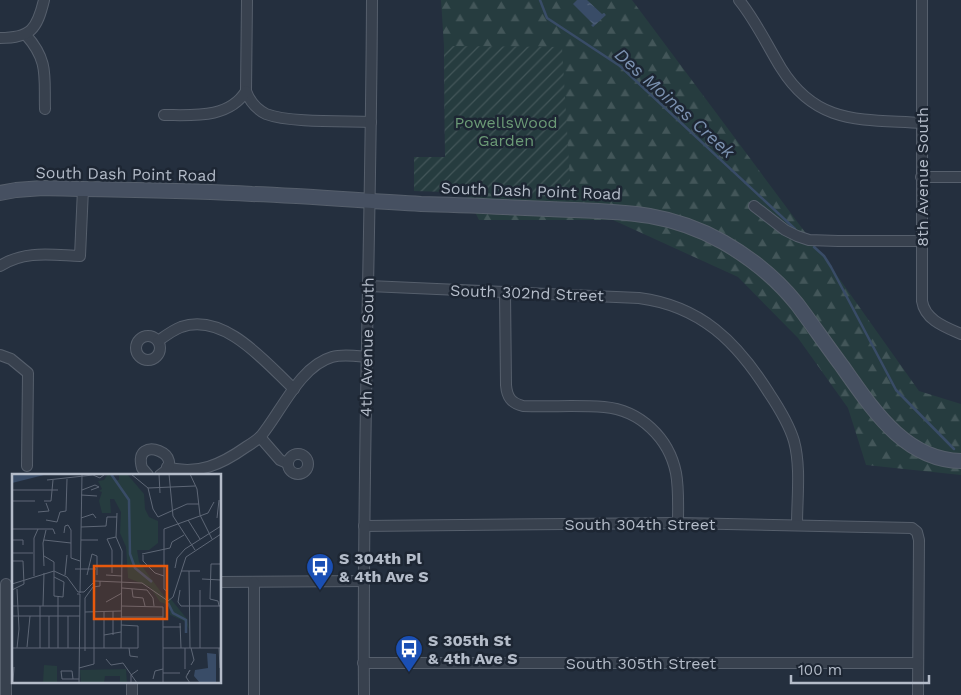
<svg xmlns="http://www.w3.org/2000/svg" width="961" height="695" font-family="'Work Sans',sans-serif">
<style>
.forest{fill:url(#forest-firs)}
.garden{fill:url(#garden-furrows)}
.water{fill:url(#water-ripples)}
.lines{fill:none;stroke-linecap:round;stroke-linejoin:round}
.stream{stroke:#394c67;stroke-width:2.5}
.street-casing{stroke:#565f6c;stroke-width:12}
.secondary-casing{stroke:#565f6c;stroke-width:16}
.street{stroke:#38414e;stroke-width:10}
.secondary{stroke:#465061;stroke-width:14}
.labels{text-anchor:middle;dominant-baseline:central;stroke-width:5;stroke-linejoin:round;paint-order:stroke}
.park-label{font-size:16px;fill:#6b9a76;stroke:#1d2633}
.street-label{font-size:16px;fill:#b4bcc9;stroke:#1d2633}
.poi-label{font-size:16px;font-weight:bold;fill:#b4bcc9;stroke:#1d2633;text-anchor:start}
.water-label{font-size:18px;font-style:italic;fill:#7c92b1;stroke:#1d2633}
.inset-river{fill:none;stroke:#394c67;stroke-width:2.5}
.inset-road{fill:none;stroke:#5e6776;stroke-width:1}
.view{fill:#e8590c;fill-opacity:0.15;stroke:#e8590c;stroke-width:2.5}
.inset-edge{fill:none;stroke:#b4bcc9;stroke-width:2.5}
</style>
<defs>
<pattern id="forest-firs" width="22" height="20" patternUnits="userSpaceOnUse" patternTransform="scale(1.25)"><rect width="22" height="20" fill="#263c3f"/><path d="M5 1l3.5 6h-7zM16 11l3.5 6h-7z" fill="#435659"/></pattern>
<pattern id="garden-furrows" width="10" height="10" patternUnits="userSpaceOnUse" patternTransform="scale(1.25)"><rect width="10" height="10" fill="#263c3f"/><path d="M-1 1l2-2M0 10L10 0M9 11l2-2" fill="none" stroke="#435659"/></pattern>
<pattern id="water-ripples" width="26" height="14" patternUnits="userSpaceOnUse" patternTransform="scale(1.25)"><rect width="26" height="14" fill="#394c67"/><path d="M2 4q2-2 4 0t4 0M15 11q2-2 4 0t4 0" fill="none" stroke="#53647b"/></pattern>
</defs>
<rect width="100%" height="100%" fill="#242f3e"/>
<path class="forest" d="M 441,0 L 632,0 L 831,267 L 919,391 L 961,404 L 961,475 L 866,465 L 848,408 L 798,338 L 738,277 L 613,220 L 479,220 L 466,194 L 463,173 L 445,157 L 444,46 Z"/>
<path class="garden" d="M 444,46 L 562,47 L 571,196 L 414,191 L 414,157 L 445,157 Z"/>
<path class="water" d="M 577,0 L 587,0 L 602,14 L 604,13 L 606,15 L 593,27 L 591,25 L 593,24 L 573,4 Z"/>
<g class="lines">
<g class="stream">
<path d="M 540,0 L 547,18 L 620,66 L 795,229"/>
<path d="M 814,247 L 824,256 L 831,267 L 896,390 L 954,449"/>
</g>
<defs>
<g id="street">
<path d="M 247,0 L 246,91 C 250,102 256,109 266,114 C 290,123 344,121 371,122"/>
<path d="M 739,0 C 756,21 767,45 781,68 C 817,126 862,119 922,123"/>
<path d="M 922,0 L 922,301 C 925,320 945,327 961,334"/>
<path d="M 26,35 C 49,61 44,76 45,109"/>
<path d="M 0,38 C 31,38 37,29 44,0"/>
<path d="M 164,115 C 192,115 229,119 246,91"/>
<path d="M 921,177 L 961,177"/>
<path d="M 754,206 L 785,230 L 797,236 L 809,240 L 838,241 L 922,241"/>
<path d="M 0,266 C 25,250 52,255 80,256 L 83,189"/>
<path d="M 369,286 L 639,298 C 701,306 737,342 769,393 C 779,408 789,424 794,441 C 801,467 797,498 797,525"/>
<path d="M 505,292 L 506,385 C 507,397 511,403 523,406 C 550,407 578,405 604,407 C 640,410 669,438 676,473 C 679,489 678,506 678,523"/>
<circle cx="148" cy="348" r="12"/>
<path d="M 158,341 C 165,336 173,330 181,327 C 225,312 266,363 294,389"/>
<path d="M 0,355 L 11,359 L 28,373 L 27,466"/>
<path d="M 260,437 L 280,460 L 287,463"/>
<circle cx="298" cy="464" r="10"/>
<path d="M 167,467 C 197,476 222,464 246,447 C 251,444 257,440 261,436 C 281,412 300,366 332,357 C 343,354 356,356 367,357"/>
<path d="M 148,475 L 142,468 C 132,432 191,456 160,475"/>
<path d="M 364,526 L 678,523 L 912,528 L 917,532 L 919,540 L 918,695"/>
<path d="M 220,582 L 365,581"/>
<path d="M 254,582 L 254,695"/>
<path d="M 6,584 L 6,695"/>
<path d="M 363,663 L 918,663"/>
<path d="M 132,695 L 132,681"/>
<path d="M 364,695 C 362,463 371,232 372,0"/>
</g>
<path id="secondary" d="M 0,193 L 16,190 L 43,188 C 113,190 183,190 252,194 C 309,196 365,201 421,204 C 464,205 506,207 549,209 C 614,212 664,209 723,242 C 751,258 777,279 797,304 C 812,324 827,346 842,366 C 872,408 904,460 961,461"/>
</defs>
<use href="#street" class="street-casing"/>
<use href="#secondary" class="secondary-casing"/>
<use href="#street" class="street"/>
<use href="#secondary" class="secondary"/>
</g>
<defs>
<symbol id="bus-pin" viewBox="-11 -11 22 30"><path d="M0 17L-7.5 6A9.5 9.5 0 1 1 7.5 6Z" fill="#1a4fb4" stroke="#1d2633"/><path d="M-5-6H5V4H4V6H2V4H-2V6H-4V4H-5ZM-3.5-4V0h7V-4ZM-3.5 1.2v1.5H-2V1.2ZM2 1.2v1.5H3.5V1.2Z" fill="#fff"/></symbol>
</defs>
<g fill-rule="evenodd">
<use href="#bus-pin" x="304" y="551" width="32" height="43"/>
<use href="#bus-pin" x="393" y="633" width="32" height="43"/>
</g>
<g class="labels">
<g class="park-label">
<text x="506" y="122">PowellsWood<tspan x="506" dy="18">Garden</tspan></text>
</g>
<g class="street-label">
<text transform="translate(126 174) rotate(1)">South Dash Point Road</text>
<text transform="translate(922 177) rotate(-90)">8th Avenue South</text>
<text transform="translate(531 191) rotate(2)">South Dash Point Road</text>
<text transform="translate(527 293) rotate(2)">South 302nd Street</text>
<text transform="translate(367 347) rotate(-89)">4th Avenue South</text>
<text x="640" y="524">South 304th Street</text>
<text x="641" y="663">South 305th Street</text>
</g>
<g class="poi-label">
<text x="339" y="558">S 304th Pl<tspan x="339" dy="18">&amp; 4th Ave S</tspan></text>
<text x="428" y="640">S 305th St<tspan x="428" dy="18">&amp; 4th Ave S</tspan></text>
</g>
<g class="water-label">
<text transform="translate(675 103) rotate(42)">Des Moines Creek</text>
</g>
</g>
<g transform="translate(12 474)">
<rect width="209" height="209" fill="#242f3e"/>
<path d="M 96,0 L 104,6 L 107,6 L 107,0 L 115,0 L 132,20 L 133,35 L 137,43 L 146,47 L 146,69 L 137,76 L 125,76 L 127,88 L 152,122 L 158,124 L 175,145 L 177,155 L 172,147 L 158,141 L 157,131 L 148,128 L 138,113 L 116,104 L 114,73 L 108,59 L 109,38 L 102,25 L 98,25 L 99,39 L 90,39 L 87,27 L 90,18 L 87,17 L 90,15 L 86,7 L 92,6 ZM 32,191 L 45,192 L 45,209 L 31,209 ZM 114,195 L 115,209 L 108,209 L 108,202 L 93,202 L 92,209 L 69,209 L 68,196 Z" fill="#263c3f"/>
<path d="M 0,0 L 36,0 L 0,9 ZM 195,179 L 204,180 L 204,209 L 188,209 L 182,202 L 183,196 L 196,194 Z" fill="#394c67"/>
<path class="inset-river" d="M 99,0 L 117,26 L 118,80 L 123,94 L 140,108M 156,129 L 161,139 L 174,146 L 174,159"/>
<path class="inset-road" d="M 119,0 L 136,14 L 141,35 L 146,43 L 175,30 L 187,30M 147,0 L 148,19M 157,0 L 161,42 L 183,76M 178,0 L 185,15 L 188,41 L 200,65M 35,6 L 81,1 L 88,4 L 93,0M 136,14 L 183,12M 0,16 L 46,16M 70,16 L 83,11 L 87,13 L 79,16M 69,21 L 85,22M 0,27 L 23,27M 32,27 L 39,27 L 41,6M 26,38 L 37,37 L 34,29M 105,39 L 104,63 L 110,77 L 109,174M 69,44 L 81,40 L 84,44M 205,44 L 207,26M 34,46 L 45,48 L 48,38 L 54,37 L 55,5M 176,46 L 188,65M 94,52 L 95,43 L 105,43M 69,53 L 94,52M 0,55 L 41,55 L 43,60M 52,59 L 53,52 L 56,51 L 59,56 L 59,84 L 68,87M 0,66 L 11,66 L 11,71M 32,66 L 59,69M 69,66 L 86,66M 158,74 L 160,68 L 172,61M 0,79 L 21,79M 130,80 L 158,74M 131,81 L 131,87 L 143,99 L 152,102M 32,82 L 42,88 L 42,122 L 51,123 L 52,108 L 42,103M 0,87 L 11,87 L 12,110 L 0,116M 32,92 L 31,69 L 34,56M 163,94 L 165,84 L 173,75 L 209,52M 63,95 L 84,95M 169,97 L 188,97M 177,97 L 178,174M 100,99 L 100,76 L 95,65 L 104,63M 53,101 L 55,81M 75,101 L 80,80 L 85,82 L 85,101M 94,101 L 110,102M 22,102 L 22,64 L 26,55M 190,105 L 209,106M 0,110 L 42,97 L 55,103 L 66,118 L 72,118 L 83,107 L 130,109 L 156,127 L 161,123 L 174,83 L 209,60M 110,114 L 135,116 L 141,124 L 142,132M 5,115 L 7,155 L 5,174M 120,115 L 121,123 L 131,124 L 133,132M 168,116 L 166,128 L 169,132 L 209,132M 156,118 L 152,115 L 152,55 L 196,39 L 202,28M 68,119 L 70,0M 65,120 L 68,120 L 67,209M 46,123 L 46,174M 94,128 L 110,119M 0,132 L 68,132M 28,132 L 28,174M 31,132 L 32,99M 109,132 L 151,133 L 151,209M 207,132 L 206,127 L 198,125 L 199,90 L 209,90M 92,137 L 92,174M 101,137 L 101,161M 73,138 L 109,137M 0,142 L 68,142M 56,142 L 56,174M 109,143 L 151,143M 168,149 L 169,174M 151,153 L 169,153M 92,161 L 109,158M 15,173 L 18,142M 0,174 L 126,174 L 126,152 L 109,151M 37,174 L 37,142M 117,174 L 118,182 L 126,183M 151,174 L 209,174M 173,174 L 173,195M 179,174 L 182,186 L 179,191M 188,174 L 188,116M 207,174 L 208,194M 73,177 L 73,124 L 81,113 L 88,112 L 88,107M 94,185 L 99,191 L 111,189M 111,189 L 125,209M 67,194 L 82,190 L 82,137M 151,199 L 168,199M 175,201 L 178,196 L 174,203 L 178,209M 61,205 L 60,197 L 49,197 L 50,205 L 67,205M 141,205 L 143,197 L 151,195M 1,208 L 2,193M 119,209 L 119,201 L 126,196"/>
<path class="view" d="M 82,92 L 155,92 L 155,145 L 82,145 Z"/>
<rect width="209" height="209" class="inset-edge"/>
</g>
<path d="M791 675v8h138v-8" fill="none" stroke="#b4bcc9" stroke-width="2.5"/>
<text x="798" y="675" font-size="15" fill="#b4bcc9" stroke="#1d2633" stroke-width="4" paint-order="stroke">100 m</text>
</svg>
